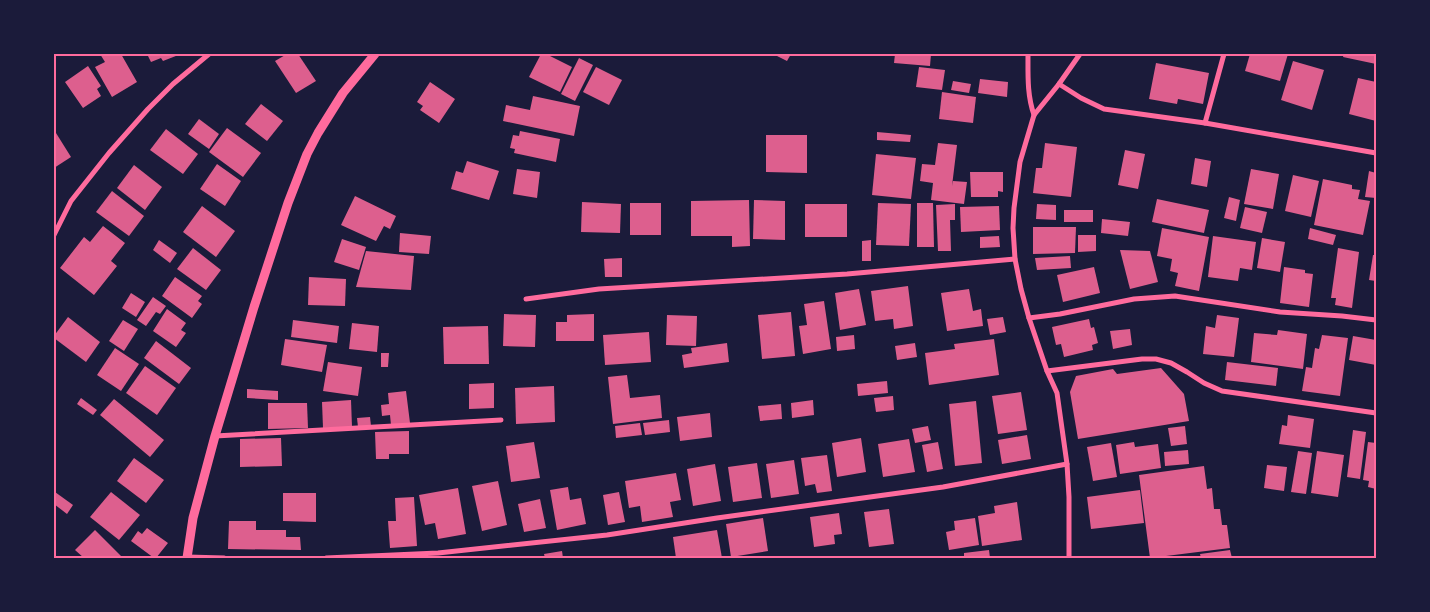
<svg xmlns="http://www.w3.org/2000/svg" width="1430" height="612" font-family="Arial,sans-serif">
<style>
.building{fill:#dd5f8e}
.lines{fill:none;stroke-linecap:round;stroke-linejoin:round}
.minor{stroke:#ff6b9d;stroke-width:5}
.tertiary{stroke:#ff6b9d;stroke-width:9}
.neatline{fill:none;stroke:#ff6b9d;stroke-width:2}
</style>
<rect width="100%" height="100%" fill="#1b1b3a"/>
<g class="building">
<path d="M 100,54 L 121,54 L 137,82 L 112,97 L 95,67 L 105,62 Z"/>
<path d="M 147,54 L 181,54 L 163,61 L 161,58 L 151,62 Z"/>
<path d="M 287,54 L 298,54 L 316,81 L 296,93 L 275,61 Z"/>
<path d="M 541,54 L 546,54 L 572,67 L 560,92 L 529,77 Z"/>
<path d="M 773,54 L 791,54 L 787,61 Z"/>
<path d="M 895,54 L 931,54 L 930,66 L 894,63 Z"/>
<path d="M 1250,54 L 1288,54 L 1280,81 L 1245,71 Z"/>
<path d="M 1344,54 L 1367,54 L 1376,56 L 1376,64 L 1343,57 Z"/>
<path d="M 579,58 L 593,65 L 575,101 L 561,94 Z"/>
<path d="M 1293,61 L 1324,70 L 1312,110 L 1281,100 Z"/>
<path d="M 1156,63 L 1209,73 L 1203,104 L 1178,99 L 1177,104 L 1149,99 Z"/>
<path d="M 88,66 L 101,86 L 97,89 L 101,96 L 83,108 L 65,82 Z"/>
<path d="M 596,67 L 622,80 L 609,105 L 583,92 Z"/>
<path d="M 919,67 L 945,70 L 942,90 L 916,87 Z"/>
<path d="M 1358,78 L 1376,82 L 1376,121 L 1349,114 Z"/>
<path d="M 980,79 L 1008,82 L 1007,97 L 978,93 Z"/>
<path d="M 953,81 L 971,84 L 969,93 L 951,90 Z"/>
<path d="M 430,82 L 455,99 L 439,123 L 420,110 L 423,106 L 417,102 Z"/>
<path d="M 942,92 L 976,97 L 973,123 L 939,119 Z"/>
<path d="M 533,96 L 580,106 L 574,136 L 503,121 L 506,105 L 530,110 Z"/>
<path d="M 261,104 L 283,121 L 267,141 L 245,124 Z"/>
<path d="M 199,119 L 219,134 L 209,149 L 188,134 Z"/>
<path d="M 227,128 L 261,153 L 243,177 L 209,152 Z"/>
<path d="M 166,129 L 198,154 L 183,174 L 150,150 Z"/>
<path d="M 520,131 L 560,139 L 556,162 L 514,153 L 515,149 L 510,148 L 513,135 L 519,136 Z"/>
<path d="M 877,132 L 911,135 L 910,142 L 877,140 Z"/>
<path d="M 56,133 L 71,157 L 54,168 L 54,135 Z"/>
<path d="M 766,135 L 807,135 L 807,173 L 766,172 Z"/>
<path d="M 938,143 L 957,145 L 952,186 L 953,181 L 967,182 L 964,204 L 931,200 L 933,183 L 920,181 L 922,164 L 935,165 Z"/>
<path d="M 1045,143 L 1077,147 L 1071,197 L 1033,193 L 1036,168 L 1042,168 Z"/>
<path d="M 1125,150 L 1145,154 L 1138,189 L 1118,185 Z"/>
<path d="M 876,154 L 916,158 L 911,199 L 872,195 Z"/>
<path d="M 1195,158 L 1211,161 L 1207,187 L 1191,184 Z"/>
<path d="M 467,161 L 499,171 L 489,200 L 451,189 L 456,171 L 463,173 Z"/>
<path d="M 217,164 L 241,181 L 225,206 L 200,189 Z"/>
<path d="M 134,165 L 162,187 L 145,210 L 117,188 Z"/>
<path d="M 517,169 L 540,172 L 537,198 L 513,194 Z"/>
<path d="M 1251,169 L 1279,174 L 1273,209 L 1244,204 Z"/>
<path d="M 1369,171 L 1376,173 L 1376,198 L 1365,197 Z"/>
<path d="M 970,172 L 1003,172 L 1003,192 L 998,191 L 998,197 L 971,197 Z"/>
<path d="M 1293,175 L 1319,181 L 1311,217 L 1285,211 Z"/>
<path d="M 1323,179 L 1352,185 L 1352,189 L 1360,190 L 1358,199 L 1370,201 L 1363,235 L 1314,225 Z"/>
<path d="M 112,191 L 144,216 L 129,236 L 96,212 Z"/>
<path d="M 355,196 L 396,216 L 390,229 L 384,226 L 376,241 L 341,225 Z"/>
<path d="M 1229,197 L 1240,200 L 1236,221 L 1224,218 Z"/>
<path d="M 1157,199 L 1209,210 L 1204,233 L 1152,222 Z"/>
<path d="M 749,200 L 750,246 L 732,247 L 732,236 L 691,236 L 691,201 Z"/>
<path d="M 754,200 L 785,201 L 785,240 L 753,239 Z"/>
<path d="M 582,202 L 621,204 L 620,233 L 581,232 Z"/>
<rect x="630" y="203" width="31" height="32"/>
<path d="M 878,203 L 911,204 L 909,246 L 876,245 Z"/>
<path d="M 917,203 L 933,203 L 934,247 L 917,247 Z"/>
<rect x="805" y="204" width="42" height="33"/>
<path d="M 955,204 L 955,220 L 950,220 L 951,251 L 938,251 L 936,205 Z"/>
<path d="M 1037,204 L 1056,205 L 1056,220 L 1036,219 Z"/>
<path d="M 202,206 L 235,231 L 216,257 L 183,232 Z"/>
<path d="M 999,206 L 1000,230 L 961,232 L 960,207 Z"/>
<path d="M 1245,207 L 1267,212 L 1262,233 L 1240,228 Z"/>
<rect x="1064" y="210" width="29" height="12"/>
<path d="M 1102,219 L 1130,222 L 1128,236 L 1101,233 Z"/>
<path d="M 103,226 L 125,243 L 111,261 L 117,266 L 94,295 L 60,268 L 84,237 L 90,242 Z"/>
<path d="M 1033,227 L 1076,227 L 1075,253 L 1033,254 Z"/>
<path d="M 1162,228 L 1209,237 L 1199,291 L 1175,286 L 1178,273 L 1170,271 L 1172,259 L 1157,256 Z"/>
<path d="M 1310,228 L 1336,235 L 1333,245 L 1308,239 Z"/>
<path d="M 400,233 L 431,236 L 429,254 L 399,252 Z"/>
<path d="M 1078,235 L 1096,235 L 1096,251 L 1078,252 Z"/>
<path d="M 999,236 L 1000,247 L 980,248 L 980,237 Z"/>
<path d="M 1213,236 L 1256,242 L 1252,270 L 1240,268 L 1238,281 L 1208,277 Z"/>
<path d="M 1262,238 L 1285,242 L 1280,272 L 1257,268 Z"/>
<path d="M 342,239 L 366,247 L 359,270 L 334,262 Z"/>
<path d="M 159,240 L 177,253 L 170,263 L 153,250 Z"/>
<path d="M 871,240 L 871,261 L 862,261 L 862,241 Z"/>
<path d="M 193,248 L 221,270 L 206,290 L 177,269 Z"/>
<path d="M 1338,248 L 1359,252 L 1352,308 L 1335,305 L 1336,298 L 1331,298 Z"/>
<path d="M 1120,250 L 1150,251 L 1158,282 L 1130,289 Z"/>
<path d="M 366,251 L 414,256 L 411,290 L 356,287 Z"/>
<path d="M 1373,255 L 1376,255 L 1376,281 L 1369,280 Z"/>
<path d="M 1070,256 L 1071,268 L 1037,270 L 1035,258 Z"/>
<path d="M 622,258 L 622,277 L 605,277 L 604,259 Z"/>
<path d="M 1094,267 L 1100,293 L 1063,302 L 1057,275 Z"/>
<path d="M 1284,267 L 1305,270 L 1305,273 L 1313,274 L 1309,307 L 1280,303 Z"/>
<path d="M 175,277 L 202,296 L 198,301 L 202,304 L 192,318 L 162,296 Z"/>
<path d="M 309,277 L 346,279 L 345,306 L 308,305 Z"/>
<path d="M 908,286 L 913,326 L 894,329 L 893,319 L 875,321 L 871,291 Z"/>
<path d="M 859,289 L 866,325 L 840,330 L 835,293 Z"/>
<path d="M 969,289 L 973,311 L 981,309 L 983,326 L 947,331 L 941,293 Z"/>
<path d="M 131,293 L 145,302 L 136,317 L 122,308 Z"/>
<path d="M 153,297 L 166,306 L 160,314 L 156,312 L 146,326 L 137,320 Z"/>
<path d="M 824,301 L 831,349 L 803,354 L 799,326 L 807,325 L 804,304 Z"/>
<path d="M 167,309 L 186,323 L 181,330 L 186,333 L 176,347 L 153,331 Z"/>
<path d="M 791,312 L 795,356 L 762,359 L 758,315 Z"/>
<path d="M 504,314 L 536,315 L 535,347 L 503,346 Z"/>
<path d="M 594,314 L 594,341 L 556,341 L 556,322 L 567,322 L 567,315 Z"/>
<path d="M 667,315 L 697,316 L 696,346 L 666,345 Z"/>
<path d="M 1217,315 L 1239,318 L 1234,357 L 1203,354 L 1206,326 L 1215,328 Z"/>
<path d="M 68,317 L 100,342 L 86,362 L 54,338 L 54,336 Z"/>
<path d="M 1003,317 L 1006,332 L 990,335 L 987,319 Z"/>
<path d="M 1089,319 L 1091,328 L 1094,327 L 1098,343 L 1092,345 L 1093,350 L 1064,357 L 1061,344 L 1056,345 L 1052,327 Z"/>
<path d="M 123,320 L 138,329 L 124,351 L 109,341 Z"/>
<path d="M 293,320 L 339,326 L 337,343 L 291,337 Z"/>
<path d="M 352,323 L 379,326 L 377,352 L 349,349 Z"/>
<path d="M 488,326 L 489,364 L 444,364 L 443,327 Z"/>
<path d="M 1130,329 L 1132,345 L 1113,349 L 1110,331 Z"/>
<path d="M 1278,330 L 1307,334 L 1303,369 L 1251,362 L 1254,333 L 1277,335 Z"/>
<path d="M 649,332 L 651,362 L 605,365 L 603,335 Z"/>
<path d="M 854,335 L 855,349 L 837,351 L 836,337 Z"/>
<path d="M 1322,335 L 1348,338 L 1340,396 L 1302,391 L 1306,367 L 1312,368 L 1315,348 L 1319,349 Z"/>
<path d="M 1353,336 L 1376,340 L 1376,365 L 1349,360 Z"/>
<path d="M 285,339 L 327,345 L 322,372 L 281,365 Z"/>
<path d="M 994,339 L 999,375 L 929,385 L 925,353 L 955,349 L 954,344 Z"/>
<path d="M 156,341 L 191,368 L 179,384 L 144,358 Z"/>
<path d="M 727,343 L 729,362 L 684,368 L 682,355 L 692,353 L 691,348 Z"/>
<path d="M 915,343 L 917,357 L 897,360 L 895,346 Z"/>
<path d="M 115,348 L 139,364 L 121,391 L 97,375 Z"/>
<path d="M 381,353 L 389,353 L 388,367 L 381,367 Z"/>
<path d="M 328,362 L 362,367 L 358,396 L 323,391 Z"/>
<path d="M 1227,362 L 1278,368 L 1276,386 L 1225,380 Z"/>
<path d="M 145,366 L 176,388 L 157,415 L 126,393 Z"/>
<path d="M 1161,368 L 1184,394 L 1189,421 L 1078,439 L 1070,392 L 1076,376 L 1113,369 L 1117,374 Z"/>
<path d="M 627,375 L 630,398 L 660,395 L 662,418 L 613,424 L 608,377 Z"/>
<path d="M 887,381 L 888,393 L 858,396 L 857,384 Z"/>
<path d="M 494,383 L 494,408 L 469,409 L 469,384 Z"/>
<path d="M 554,386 L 555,422 L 516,424 L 515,388 Z"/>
<path d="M 247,389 L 278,391 L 278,400 L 247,398 Z"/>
<path d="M 406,391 L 410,423 L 391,425 L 390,415 L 382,416 L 381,405 L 389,404 L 388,393 Z"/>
<path d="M 1021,392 L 1027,430 L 998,434 L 992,396 Z"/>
<path d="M 893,396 L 894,410 L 876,412 L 874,398 Z"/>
<path d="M 81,398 L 97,410 L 93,415 L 77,404 Z"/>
<path d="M 114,399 L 164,440 L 150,457 L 100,415 Z"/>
<path d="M 351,400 L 352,427 L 323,428 L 322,402 Z"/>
<path d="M 813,400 L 814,415 L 792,418 L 791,403 Z"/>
<path d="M 976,401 L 982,463 L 955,466 L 949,404 Z"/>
<path d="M 268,403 L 307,403 L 308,428 L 268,429 Z"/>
<path d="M 781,404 L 782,419 L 760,421 L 758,406 Z"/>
<path d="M 710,413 L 712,437 L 680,441 L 677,417 Z"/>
<path d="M 1288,415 L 1314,419 L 1310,448 L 1279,444 L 1282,425 L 1287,426 Z"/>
<path d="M 370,417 L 371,426 L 358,427 L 357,418 Z"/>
<path d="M 669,420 L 670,432 L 645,435 L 643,423 Z"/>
<path d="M 640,423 L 642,435 L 616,438 L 615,426 Z"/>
<path d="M 928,426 L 931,440 L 915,443 L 912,429 Z"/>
<path d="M 1185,426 L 1187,444 L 1171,446 L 1168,428 Z"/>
<path d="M 1353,430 L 1366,432 L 1360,479 L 1347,477 Z"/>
<path d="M 409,431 L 409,454 L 389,454 L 389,459 L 376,459 L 375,432 Z"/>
<path d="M 1027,435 L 1031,459 L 1002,464 L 998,440 Z"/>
<path d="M 281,438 L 282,466 L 240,467 L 240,439 Z"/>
<path d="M 861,438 L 866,472 L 837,477 L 832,443 Z"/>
<path d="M 909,439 L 915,472 L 883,477 L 878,444 Z"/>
<path d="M 534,442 L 540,478 L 511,482 L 506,446 Z"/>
<path d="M 938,442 L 943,469 L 927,472 L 922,445 Z"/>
<path d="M 1134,442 L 1135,447 L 1158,444 L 1161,468 L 1120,474 L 1116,445 Z"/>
<path d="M 1368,442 L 1376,443 L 1376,489 L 1368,487 L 1369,481 L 1363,480 Z"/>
<path d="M 1111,443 L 1117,477 L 1093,481 L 1087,447 Z"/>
<path d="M 1188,450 L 1189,464 L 1165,466 L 1164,452 Z"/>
<path d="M 1298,451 L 1312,453 L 1306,494 L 1291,492 Z"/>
<path d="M 1317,451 L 1344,455 L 1338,497 L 1311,493 Z"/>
<path d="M 827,455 L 832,491 L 817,493 L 815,484 L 805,486 L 801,458 Z"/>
<path d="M 134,458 L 164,480 L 146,503 L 117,481 Z"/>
<path d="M 794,460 L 799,494 L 771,498 L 766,464 Z"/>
<path d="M 757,463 L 762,498 L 733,502 L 728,467 Z"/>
<path d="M 715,464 L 721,501 L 693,506 L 687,469 Z"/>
<path d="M 1267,465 L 1287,467 L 1284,491 L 1264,488 Z"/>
<path d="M 1204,466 L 1207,489 L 1212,488 L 1214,509 L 1220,509 L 1222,525 L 1227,525 L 1230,548 L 1150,558 L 1139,475 Z"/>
<path d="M 676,473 L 681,500 L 670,502 L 673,517 L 642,522 L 640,506 L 629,508 L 625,481 Z"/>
<path d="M 498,481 L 507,525 L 482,531 L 472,486 Z"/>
<path d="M 568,487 L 570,500 L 581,498 L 586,524 L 557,530 L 550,490 Z"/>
<path d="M 458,488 L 466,534 L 438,539 L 435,523 L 425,525 L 419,495 Z"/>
<path d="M 1140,490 L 1144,523 L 1091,529 L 1087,497 Z"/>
<path d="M 55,492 L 73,505 L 67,514 L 54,504 L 54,494 Z"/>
<path d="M 111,492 L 140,515 L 119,540 L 90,517 Z"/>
<path d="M 619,492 L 625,522 L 608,525 L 603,495 Z"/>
<path d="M 283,493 L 316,493 L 316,522 L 283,521 Z"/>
<path d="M 414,497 L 417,546 L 390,548 L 388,521 L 396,521 L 395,498 Z"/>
<path d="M 540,499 L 546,528 L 524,532 L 518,504 Z"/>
<path d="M 1017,502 L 1022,540 L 982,546 L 978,516 L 995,513 L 994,506 Z"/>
<path d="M 889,509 L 894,544 L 869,547 L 864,512 Z"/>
<path d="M 839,513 L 842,534 L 834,535 L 835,544 L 814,547 L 810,517 Z"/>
<path d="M 763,518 L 768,551 L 731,557 L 726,524 Z"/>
<path d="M 975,518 L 979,545 L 949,550 L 946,532 L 955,530 L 954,521 Z"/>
<path d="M 229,521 L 256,521 L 256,530 L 286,530 L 286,537 L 300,537 L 301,550 L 228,549 Z"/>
<path d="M 147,528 L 168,543 L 156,558 L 154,558 L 131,541 L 138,531 L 142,534 Z"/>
<path d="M 95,530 L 123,558 L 84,558 L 75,550 Z"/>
<path d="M 717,530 L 722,558 L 676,558 L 673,537 Z"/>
<path d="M 989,550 L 990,558 L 964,558 L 964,553 Z"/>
<path d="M 1230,550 L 1232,558 L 1201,558 L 1200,554 Z"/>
<path d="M 562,551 L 563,558 L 545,558 L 544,554 Z"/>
</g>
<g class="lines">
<g class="minor">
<path d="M 1028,54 C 1028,75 1027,95 1034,115"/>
<path d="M 1059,84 L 1081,98 L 1104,109 L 1205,123 L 1376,153"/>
<path d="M 1205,123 L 1224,54"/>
<path d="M 54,235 L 71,201 L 109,153 L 148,109 L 173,84 L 209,54"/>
<path d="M 526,299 L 599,289 L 847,274 L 1015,259"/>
<path d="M 1029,318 L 1060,314 L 1134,299 L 1175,296 L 1280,312 L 1342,316 L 1376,320"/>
<path d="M 1047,371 L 1142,359 L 1156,359 L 1171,363 L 1187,372 L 1204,383 L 1222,391 L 1376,413"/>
<path d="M 215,436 L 501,420"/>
<path d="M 187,557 L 224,558"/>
<path d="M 326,558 L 438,553 L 607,535 L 717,518 L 943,487 L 1067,464"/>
<path d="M 1069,558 L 1069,497 L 1067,464 L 1057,393 L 1047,371 L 1029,318 L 1021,289 L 1015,259 L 1013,228 L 1014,208 L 1020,162 L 1034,115 L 1059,84 L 1080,54"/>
</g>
<path class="tertiary" d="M 187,558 L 193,518 L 215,436 L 254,307 L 288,203 L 307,154 L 318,133 L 343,93 L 375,54"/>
</g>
<rect width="1430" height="612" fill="none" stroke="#1b1b3a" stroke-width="110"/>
<rect x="55" y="55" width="1320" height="502" class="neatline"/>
</svg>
